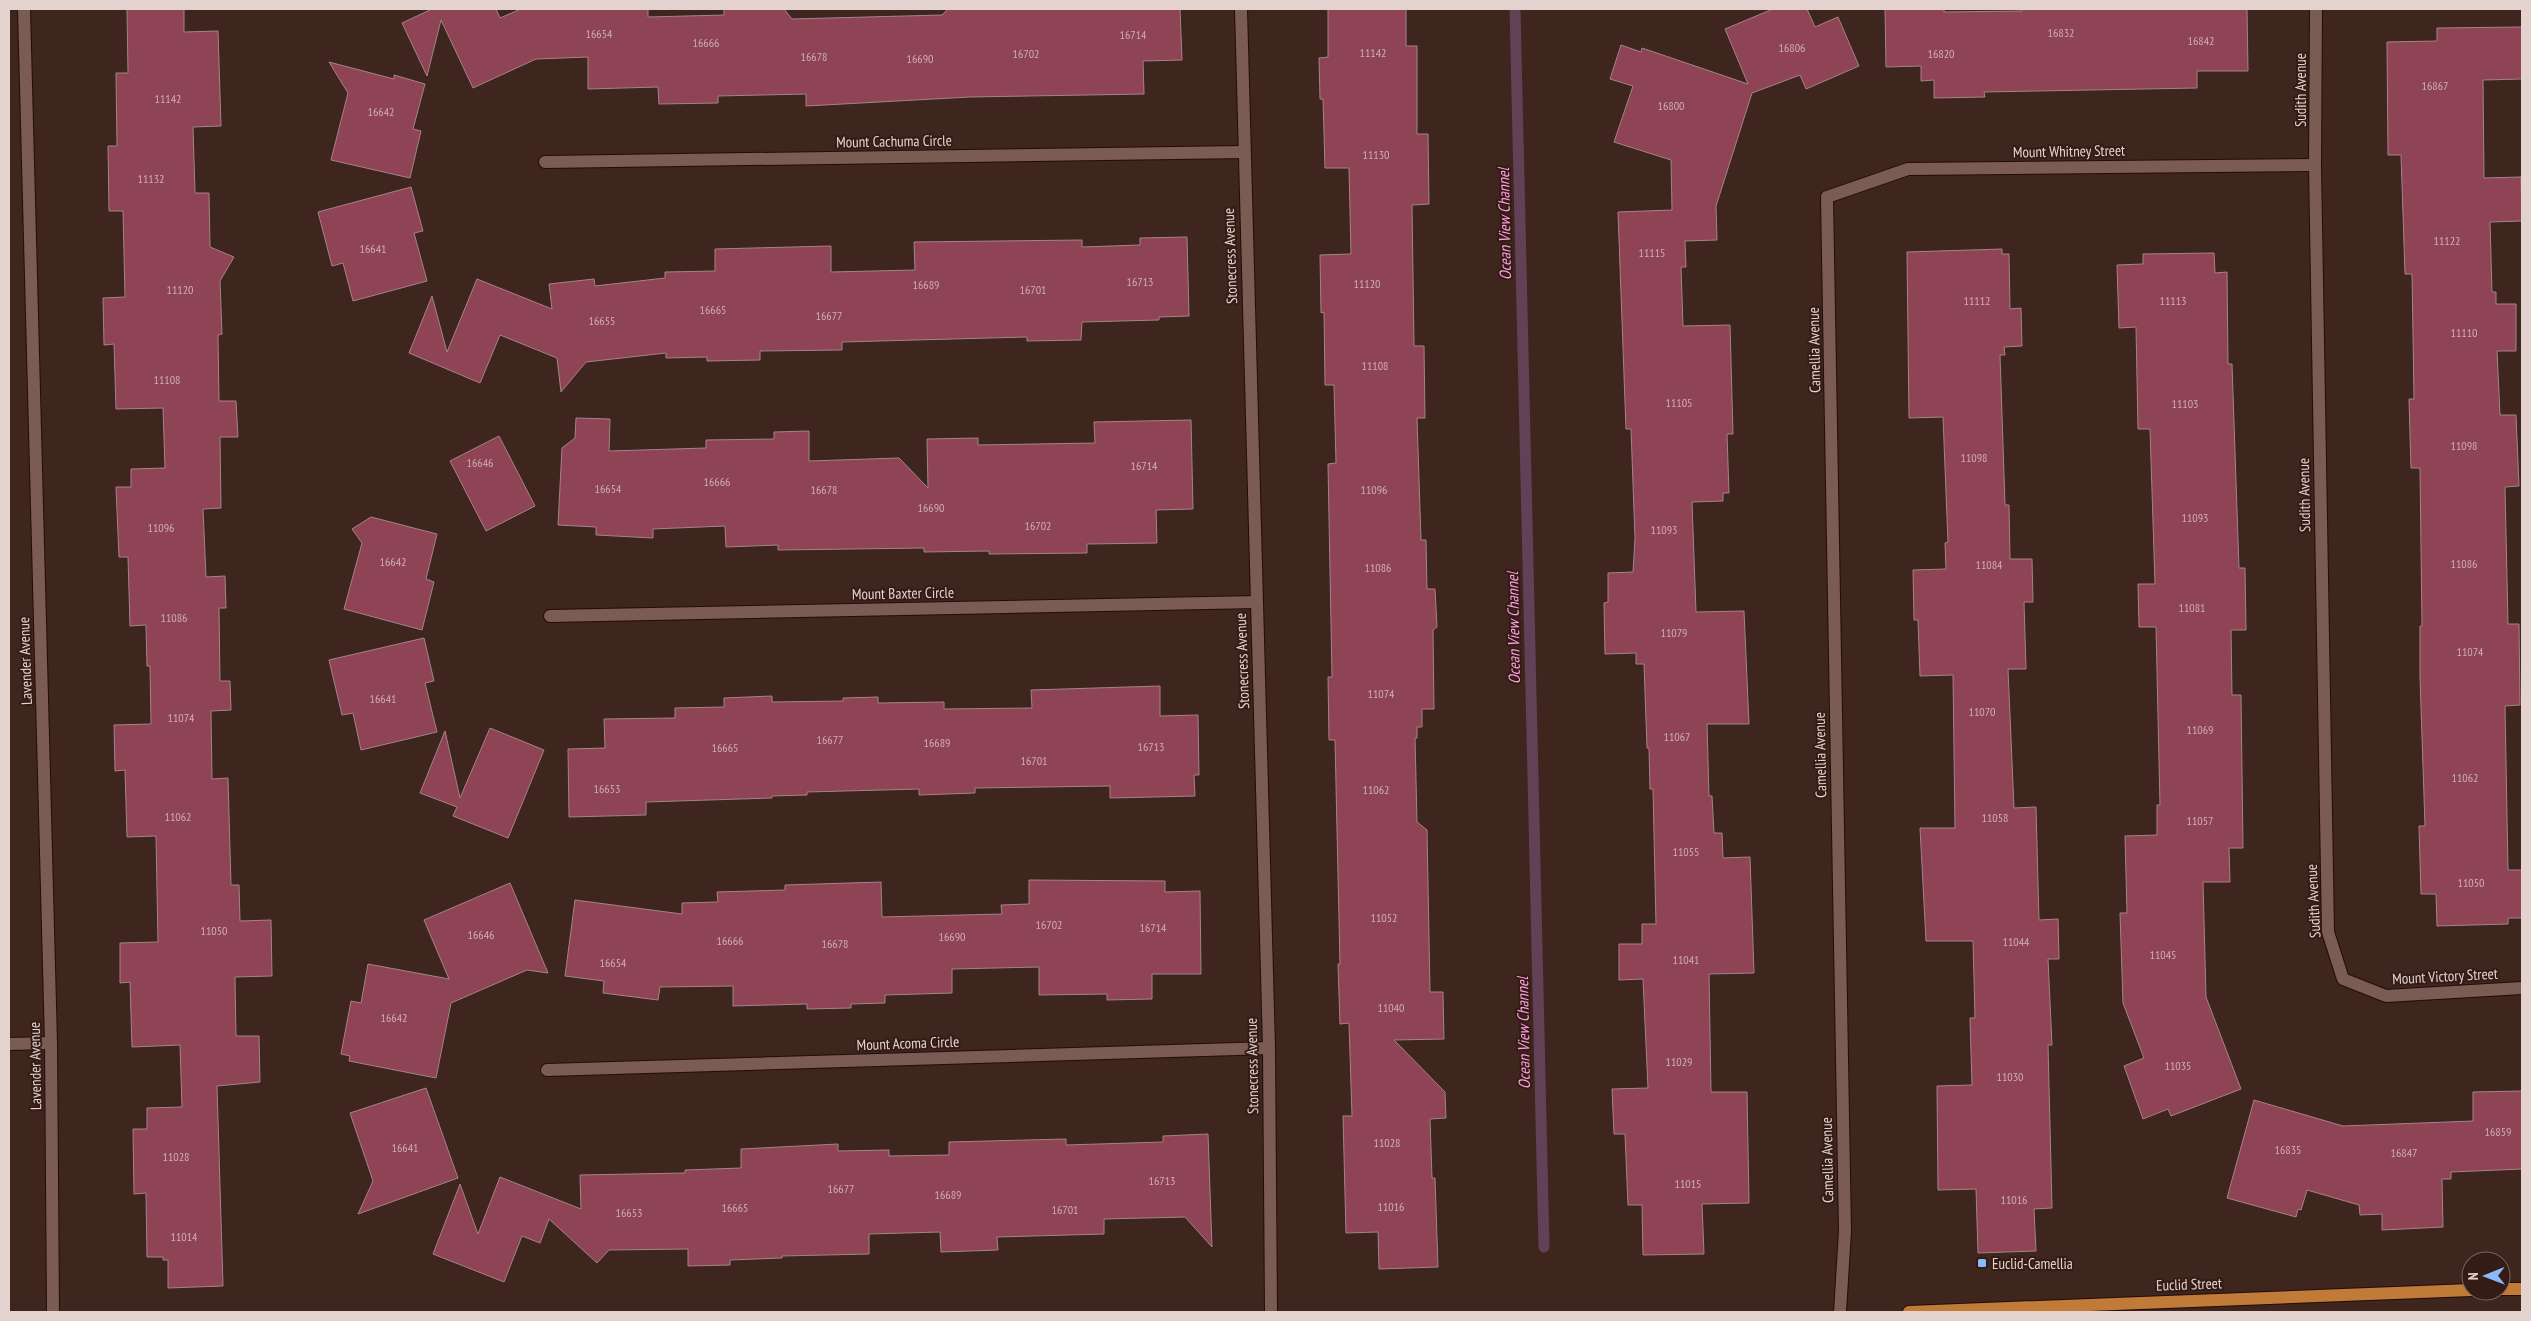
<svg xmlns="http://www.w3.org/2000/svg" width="2531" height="1321" font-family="'PT Sans Narrow',sans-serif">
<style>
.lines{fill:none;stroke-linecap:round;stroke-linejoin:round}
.stream{stroke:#624056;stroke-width:11}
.building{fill:#8e4455;stroke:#a48389}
.street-casing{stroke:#240d08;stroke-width:14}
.primary-casing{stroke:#240d08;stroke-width:14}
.street{stroke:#7a5c54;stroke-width:12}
.primary{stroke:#c07b38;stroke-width:12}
.poi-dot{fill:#89bafc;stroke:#341b15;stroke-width:2}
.labels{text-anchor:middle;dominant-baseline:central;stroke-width:4;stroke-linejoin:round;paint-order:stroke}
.number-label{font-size:12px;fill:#ceaeb0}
.street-label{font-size:15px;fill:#e4d2ce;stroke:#341b15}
.poi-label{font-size:15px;fill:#e4d2ce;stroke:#341b15;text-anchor:start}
.water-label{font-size:16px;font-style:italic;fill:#fca1e0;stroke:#341b15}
</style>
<rect width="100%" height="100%" fill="#3e251e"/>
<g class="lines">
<path class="stream" d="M 1515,9 L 1544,1247"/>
</g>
<g class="building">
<path d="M 127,9 L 184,9 L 184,32 L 218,31 L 221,126 L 193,127 L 195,193 L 209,193 L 210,247 L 234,257 L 220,281 L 222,334 L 218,335 L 219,401 L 236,401 L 238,437 L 220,437 L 221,508 L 203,509 L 206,577 L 225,576 L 226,608 L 219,608 L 220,681 L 230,681 L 231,710 L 211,711 L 212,779 L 228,778 L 231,885 L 239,885 L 240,921 L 271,920 L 272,976 L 235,977 L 236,1036 L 259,1036 L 260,1082 L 217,1086 L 223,1286 L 168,1288 L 168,1260 L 163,1260 L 163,1257 L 147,1257 L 146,1193 L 134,1194 L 133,1129 L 147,1129 L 147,1108 L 182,1107 L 180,1045 L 132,1047 L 130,982 L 120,983 L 120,943 L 158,942 L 156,836 L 127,837 L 125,770 L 115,771 L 114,725 L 151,724 L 150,666 L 147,666 L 146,625 L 130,626 L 128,557 L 119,557 L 116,487 L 131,487 L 131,469 L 165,468 L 163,408 L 116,409 L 114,344 L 104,345 L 103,298 L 125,297 L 123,211 L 109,211 L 108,146 L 117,146 L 116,73 L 128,73 Z"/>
<path d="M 432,9 L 496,9 L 500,18 L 521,9 L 648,9 L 648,17 L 724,15 L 724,9 L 784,9 L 792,19 L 942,15 L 948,9 L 1180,9 L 1182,60 L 1143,61 L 1144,94 L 970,97 L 806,106 L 806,94 L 718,96 L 718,103 L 659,104 L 658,87 L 588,89 L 588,57 L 536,59 L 473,88 L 441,20 L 427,76 L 402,23 Z"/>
<path d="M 1328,9 L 1406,9 L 1406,46 L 1417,46 L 1417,134 L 1428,134 L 1429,204 L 1412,205 L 1414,346 L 1424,346 L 1425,418 L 1417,418 L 1421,540 L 1426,540 L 1427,589 L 1435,589 L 1437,627 L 1433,630 L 1434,709 L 1422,709 L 1422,727 L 1417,727 L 1417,738 L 1415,738 L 1417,822 L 1427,830 L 1430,992 L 1443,992 L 1444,1039 L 1394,1040 L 1445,1092 L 1446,1118 L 1430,1119 L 1432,1178 L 1435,1178 L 1438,1267 L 1379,1269 L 1378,1232 L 1346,1233 L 1343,1116 L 1352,1116 L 1349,1023 L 1340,1024 L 1338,964 L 1340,964 L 1335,740 L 1329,740 L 1328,677 L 1332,677 L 1328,464 L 1336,463 L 1334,385 L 1325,385 L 1324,312 L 1321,313 L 1320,255 L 1351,254 L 1349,168 L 1325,168 L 1323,99 L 1320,99 L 1319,58 L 1328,57 Z"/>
<path d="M 1773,9 L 1807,9 L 1815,27 L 1838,17 L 1859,66 L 1806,89 L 1800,75 L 1752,93 L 1716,206 L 1717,240 L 1685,241 L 1686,267 L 1681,267 L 1683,326 L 1730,325 L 1733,434 L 1727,434 L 1729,493 L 1723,493 L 1723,501 L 1692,502 L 1696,612 L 1744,611 L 1749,724 L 1707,724 L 1709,796 L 1712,796 L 1714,833 L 1722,833 L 1723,858 L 1750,857 L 1754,973 L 1709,974 L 1711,1092 L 1747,1092 L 1749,1203 L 1702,1204 L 1704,1254 L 1643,1255 L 1642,1205 L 1628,1205 L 1625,1134 L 1614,1134 L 1612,1089 L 1648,1088 L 1643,979 L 1619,980 L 1619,944 L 1642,944 L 1642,924 L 1656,924 L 1653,789 L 1650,789 L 1649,748 L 1647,748 L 1644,664 L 1636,664 L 1636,653 L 1605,654 L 1604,603 L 1608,602 L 1608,573 L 1633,572 L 1635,538 L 1631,429 L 1626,429 L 1618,212 L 1672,210 L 1671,160 L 1614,142 L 1633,86 L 1610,79 L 1621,45 L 1641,52 L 1642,48 L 1748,84 L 1725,29 Z"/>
<path d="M 1885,9 L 1944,9 L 1944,12 L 2022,11 L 2022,9 L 2247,9 L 2248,71 L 2197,71 L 2197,88 L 1984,92 L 1985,97 L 1934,98 L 1934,80 L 1921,81 L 1921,66 L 1886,67 Z"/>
<path d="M 2522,27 L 2522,79 L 2483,80 L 2484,178 L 2521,177 L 2522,221 L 2490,222 L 2492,292 L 2496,292 L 2496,304 L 2516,304 L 2516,351 L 2497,351 L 2500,415 L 2516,415 L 2519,486 L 2505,487 L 2508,624 L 2519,624 L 2520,705 L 2505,706 L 2508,870 L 2522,870 L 2522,918 L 2508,918 L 2508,924 L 2437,926 L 2436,894 L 2421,894 L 2419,826 L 2425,826 L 2420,677 L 2420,626 L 2422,626 L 2420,468 L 2411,468 L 2409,399 L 2414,399 L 2412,274 L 2405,274 L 2401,155 L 2388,155 L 2387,42 L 2437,41 L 2437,28 Z"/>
<path d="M 329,62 L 394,79 L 394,75 L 425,84 L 413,129 L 421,131 L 410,178 L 331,160 L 348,93 Z"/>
<path d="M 411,187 L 423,231 L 414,233 L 427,281 L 353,301 L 343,263 L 332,266 L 318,212 Z"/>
<path d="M 1187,237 L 1189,316 L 1159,317 L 1159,320 L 1082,322 L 1081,340 L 1027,341 L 1027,337 L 842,342 L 842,350 L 760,351 L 760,360 L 707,361 L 707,357 L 666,358 L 666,353 L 586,362 L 561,392 L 557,358 L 500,335 L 480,383 L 409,353 L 432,296 L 447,352 L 477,279 L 552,309 L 549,284 L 594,279 L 595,286 L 665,278 L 665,272 L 715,271 L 715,249 L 831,246 L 831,272 L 915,270 L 914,242 L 1082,240 L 1082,247 L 1140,245 L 1140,238 Z"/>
<path d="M 2002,249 L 2002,254 L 2009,254 L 2010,309 L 2021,308 L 2022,346 L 2004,347 L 2005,355 L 2000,355 L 2005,505 L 2009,505 L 2010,559 L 2032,559 L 2033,602 L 2024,602 L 2026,669 L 2008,669 L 2014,808 L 2036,807 L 2039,920 L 2058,919 L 2059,959 L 2048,959 L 2052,1045 L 2048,1045 L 2052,1208 L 2034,1209 L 2036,1251 L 1978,1253 L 1976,1189 L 1938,1190 L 1937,1086 L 1972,1085 L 1970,1018 L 1975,1018 L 1973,941 L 1926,941 L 1920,828 L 1955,828 L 1953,675 L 1920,676 L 1918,620 L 1914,620 L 1913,570 L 1946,569 L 1945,543 L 1948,542 L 1943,417 L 1909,418 L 1907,252 Z"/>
<path d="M 2214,253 L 2215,273 L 2227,272 L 2228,364 L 2232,364 L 2239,568 L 2245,568 L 2246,630 L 2231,630 L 2232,695 L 2241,695 L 2243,848 L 2229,848 L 2230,882 L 2203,882 L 2206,997 L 2241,1089 L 2171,1116 L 2168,1109 L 2143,1119 L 2124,1066 L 2144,1058 L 2123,1003 L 2120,913 L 2127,913 L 2125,836 L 2157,835 L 2157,805 L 2160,805 L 2156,627 L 2139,627 L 2138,584 L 2155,584 L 2150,429 L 2138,429 L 2136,327 L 2119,328 L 2117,265 L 2143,264 L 2143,254 Z"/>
<path d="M 576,418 L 610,419 L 609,451 L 706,448 L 706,440 L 774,439 L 774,432 L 809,431 L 809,461 L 899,458 L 928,488 L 927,439 L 978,438 L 978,445 L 1095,443 L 1094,422 L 1191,420 L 1193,509 L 1156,510 L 1157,543 L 1087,544 L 1087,553 L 989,554 L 989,551 L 924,552 L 924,548 L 778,550 L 778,545 L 726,547 L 725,526 L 653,529 L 653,538 L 596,535 L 596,527 L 558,525 L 562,448 L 575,438 Z"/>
<path d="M 499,436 L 535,506 L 486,531 L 450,461 Z"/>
<path d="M 371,517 L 437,534 L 426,579 L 434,582 L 422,630 L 344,609 L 362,543 L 352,529 Z"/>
<path d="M 424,638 L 434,681 L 425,683 L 437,732 L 361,750 L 353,713 L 342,715 L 329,660 Z"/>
<path d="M 1160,686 L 1160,716 L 1198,715 L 1199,775 L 1194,775 L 1195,796 L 1110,798 L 1110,786 L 975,788 L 975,793 L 919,795 L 919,789 L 807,792 L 807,795 L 772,796 L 772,798 L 646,802 L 646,815 L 569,817 L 568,749 L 605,748 L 604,719 L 675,718 L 675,708 L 724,707 L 724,698 L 772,696 L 772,702 L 843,701 L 843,698 L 878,697 L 878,703 L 944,702 L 944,709 L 1032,708 L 1031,690 Z"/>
<path d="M 490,728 L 544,750 L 508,838 L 453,816 L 457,807 L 420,793 L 445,731 L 460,798 Z"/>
<path d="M 1029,880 L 1165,881 L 1165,892 L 1200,891 L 1201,974 L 1152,974 L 1152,999 L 1107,1000 L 1107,994 L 1039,995 L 1039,967 L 952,969 L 952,993 L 885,995 L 885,1003 L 851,1004 L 851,1008 L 807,1009 L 807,1004 L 733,1006 L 733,986 L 660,987 L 658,1000 L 603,993 L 604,981 L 565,976 L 575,900 L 682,914 L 682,903 L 718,902 L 717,892 L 785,890 L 785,885 L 881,882 L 882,917 L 1002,914 L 1001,905 L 1029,904 Z"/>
<path d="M 510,883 L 548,973 L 527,970 L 451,1003 L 436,1078 L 349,1061 L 350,1056 L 341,1054 L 351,1001 L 361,1003 L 368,964 L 449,979 L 424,920 Z"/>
<path d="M 426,1088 L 458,1178 L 358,1214 L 373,1181 L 350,1113 Z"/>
<path d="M 2522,1091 L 2522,1169 L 2451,1172 L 2451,1179 L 2442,1179 L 2443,1227 L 2382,1230 L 2382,1214 L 2360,1215 L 2359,1205 L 2307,1190 L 2301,1210 L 2298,1209 L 2296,1217 L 2227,1198 L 2254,1100 L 2343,1126 L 2473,1121 L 2473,1092 Z"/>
<path d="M 1208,1134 L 1212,1247 L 1185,1217 L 1104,1219 L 1104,1234 L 997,1237 L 998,1250 L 941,1252 L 940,1232 L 869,1234 L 869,1254 L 782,1256 L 782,1258 L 730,1260 L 730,1265 L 688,1266 L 688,1249 L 609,1250 L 597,1263 L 549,1219 L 540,1243 L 522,1236 L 504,1282 L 433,1254 L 460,1184 L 478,1234 L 500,1177 L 581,1209 L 580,1175 L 685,1173 L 685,1170 L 741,1168 L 741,1149 L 838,1144 L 838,1151 L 889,1150 L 889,1156 L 949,1155 L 949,1142 L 1066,1139 L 1066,1145 L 1163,1142 L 1163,1136 Z"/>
</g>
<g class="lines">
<defs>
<g id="street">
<path d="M 24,9 L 51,1043 L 53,1312"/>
<path d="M 1241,9 L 1269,1048 L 1271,1312"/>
<path d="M 2316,9 L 2315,165 L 2328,932 L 2343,979 L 2386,996 L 2522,988"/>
<path d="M 545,162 L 1244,152"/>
<path d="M 550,616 L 1257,602"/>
<path d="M 9,1044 L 51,1043"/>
<path d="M 547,1070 L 1269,1048"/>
<path d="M 1840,1312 L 1845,1231 L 1827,197 L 1908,169 L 2315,165"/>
</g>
<g id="primary">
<path d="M 2501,1289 L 2522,1289"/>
<path d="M 1909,1312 L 2471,1290"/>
</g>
</defs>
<use href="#street" class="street-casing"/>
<use href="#primary" class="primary-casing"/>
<use href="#street" class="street"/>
<use href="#primary" class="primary"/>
</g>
<rect class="poi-dot" x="1977" y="1258" width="10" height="10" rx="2.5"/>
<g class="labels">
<g class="number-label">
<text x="2061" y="32">16832</text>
<text x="599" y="33">16654</text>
<text x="1133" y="34">16714</text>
<text x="2201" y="40">16842</text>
<text x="706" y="42">16666</text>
<text x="1792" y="47">16806</text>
<text x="1373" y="52">11142</text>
<text x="1026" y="53">16702</text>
<text x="1941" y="53">16820</text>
<text x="814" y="56">16678</text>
<text x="920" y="58">16690</text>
<text x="2435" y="85">16867</text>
<text x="168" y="98">11142</text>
<text x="1671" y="105">16800</text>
<text x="381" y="111">16642</text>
<text x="1376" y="154">11130</text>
<text x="151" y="178">11132</text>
<text x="2447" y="240">11122</text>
<text x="373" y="248">16641</text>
<text x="1652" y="252">11115</text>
<text x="1140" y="281">16713</text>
<text x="1367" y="283">11120</text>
<text x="926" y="284">16689</text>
<text x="180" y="289">11120</text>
<text x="1033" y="289">16701</text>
<text x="1977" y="300">11112</text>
<text x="2173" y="300">11113</text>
<text x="713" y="309">16665</text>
<text x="829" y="315">16677</text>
<text x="602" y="320">16655</text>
<text x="2464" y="332">11110</text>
<text x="1375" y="365">11108</text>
<text x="167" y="379">11108</text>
<text x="1679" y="402">11105</text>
<text x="2185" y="403">11103</text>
<text x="2464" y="445">11098</text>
<text x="1974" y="457">11098</text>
<text x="480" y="462">16646</text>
<text x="1144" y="465">16714</text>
<text x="717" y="481">16666</text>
<text x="608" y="488">16654</text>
<text x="824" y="489">16678</text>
<text x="1374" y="489">11096</text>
<text x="931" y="507">16690</text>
<text x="2195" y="517">11093</text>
<text x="1038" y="525">16702</text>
<text x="161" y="527">11096</text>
<text x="1664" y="529">11093</text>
<text x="393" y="561">16642</text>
<text x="2464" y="563">11086</text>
<text x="1989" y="564">11084</text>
<text x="1378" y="567">11086</text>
<text x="2192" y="607">11081</text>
<text x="174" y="617">11086</text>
<text x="1674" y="632">11079</text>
<text x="2470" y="651">11074</text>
<text x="1381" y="693">11074</text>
<text x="383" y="698">16641</text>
<text x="1982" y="711">11070</text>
<text x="181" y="717">11074</text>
<text x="2200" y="729">11069</text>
<text x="1677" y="736">11067</text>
<text x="830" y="739">16677</text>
<text x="937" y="742">16689</text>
<text x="1151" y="746">16713</text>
<text x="725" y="747">16665</text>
<text x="1034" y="760">16701</text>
<text x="2465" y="777">11062</text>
<text x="607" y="788">16653</text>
<text x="1376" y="789">11062</text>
<text x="178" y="816">11062</text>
<text x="1995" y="817">11058</text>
<text x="2200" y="820">11057</text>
<text x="1686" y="851">11055</text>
<text x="2471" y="882">11050</text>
<text x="1384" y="917">11052</text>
<text x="1049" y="924">16702</text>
<text x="1153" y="927">16714</text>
<text x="214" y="930">11050</text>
<text x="481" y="934">16646</text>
<text x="952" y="936">16690</text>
<text x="730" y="940">16666</text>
<text x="2016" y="941">11044</text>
<text x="835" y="943">16678</text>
<text x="2163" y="954">11045</text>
<text x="1686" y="959">11041</text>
<text x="613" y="962">16654</text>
<text x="1391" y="1007">11040</text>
<text x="394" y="1017">16642</text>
<text x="1679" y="1061">11029</text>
<text x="2178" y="1065">11035</text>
<text x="2010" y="1076">11030</text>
<text x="2498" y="1131">16859</text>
<text x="1387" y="1142">11028</text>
<text x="405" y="1147">16641</text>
<text x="2288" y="1149">16835</text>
<text x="2404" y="1152">16847</text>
<text x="176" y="1156">11028</text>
<text x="1162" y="1180">16713</text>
<text x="1688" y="1183">11015</text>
<text x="841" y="1188">16677</text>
<text x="948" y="1194">16689</text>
<text x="2014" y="1199">11016</text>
<text x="1391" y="1206">11016</text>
<text x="735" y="1207">16665</text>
<text x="1065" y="1209">16701</text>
<text x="629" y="1212">16653</text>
<text x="184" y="1236">11014</text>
</g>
<g class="street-label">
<text transform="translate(2300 90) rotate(-90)">Sudith Avenue</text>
<text transform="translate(894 141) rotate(-1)">Mount Cachuma Circle</text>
<text transform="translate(2069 151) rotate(-1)">Mount Whitney Street</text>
<text transform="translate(1230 256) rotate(-92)">Stonecress Avenue</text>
<text transform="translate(1814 350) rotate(-91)">Camellia Avenue</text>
<text transform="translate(2304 495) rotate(-91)">Sudith Avenue</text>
<text transform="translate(903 593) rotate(-1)">Mount Baxter Circle</text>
<text transform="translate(25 661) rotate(-92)">Lavender Avenue</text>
<text transform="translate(1242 661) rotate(-92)">Stonecress Avenue</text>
<text transform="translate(1820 755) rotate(-91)">Camellia Avenue</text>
<text transform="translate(2313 901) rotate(-93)">Sudith Avenue</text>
<text transform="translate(2445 976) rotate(-3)">Mount Victory Street</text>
<text transform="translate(908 1043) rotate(-2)">Mount Acoma Circle</text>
<text transform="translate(35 1066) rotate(-91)">Lavender Avenue</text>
<text transform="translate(1252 1066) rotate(-91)">Stonecress Avenue</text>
<text transform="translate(1827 1160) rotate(-91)">Camellia Avenue</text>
<text transform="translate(2189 1284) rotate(-2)">Euclid Street</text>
</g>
<g class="poi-label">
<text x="1992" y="1263">Euclid-Camellia</text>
</g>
<g class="water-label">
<text transform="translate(1504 224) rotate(-91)">Ocean View Channel</text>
<text transform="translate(1513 628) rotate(-91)">Ocean View Channel</text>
<text transform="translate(1523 1033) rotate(-91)">Ocean View Channel</text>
</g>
</g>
<rect width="2531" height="1321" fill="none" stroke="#e4d2ce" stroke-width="20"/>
<g transform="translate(2486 1276) rotate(269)"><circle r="24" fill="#341b15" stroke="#7a645f"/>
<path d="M0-4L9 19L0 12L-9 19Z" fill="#89bafc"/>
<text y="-8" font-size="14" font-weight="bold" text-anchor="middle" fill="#e4d2ce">N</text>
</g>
</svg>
